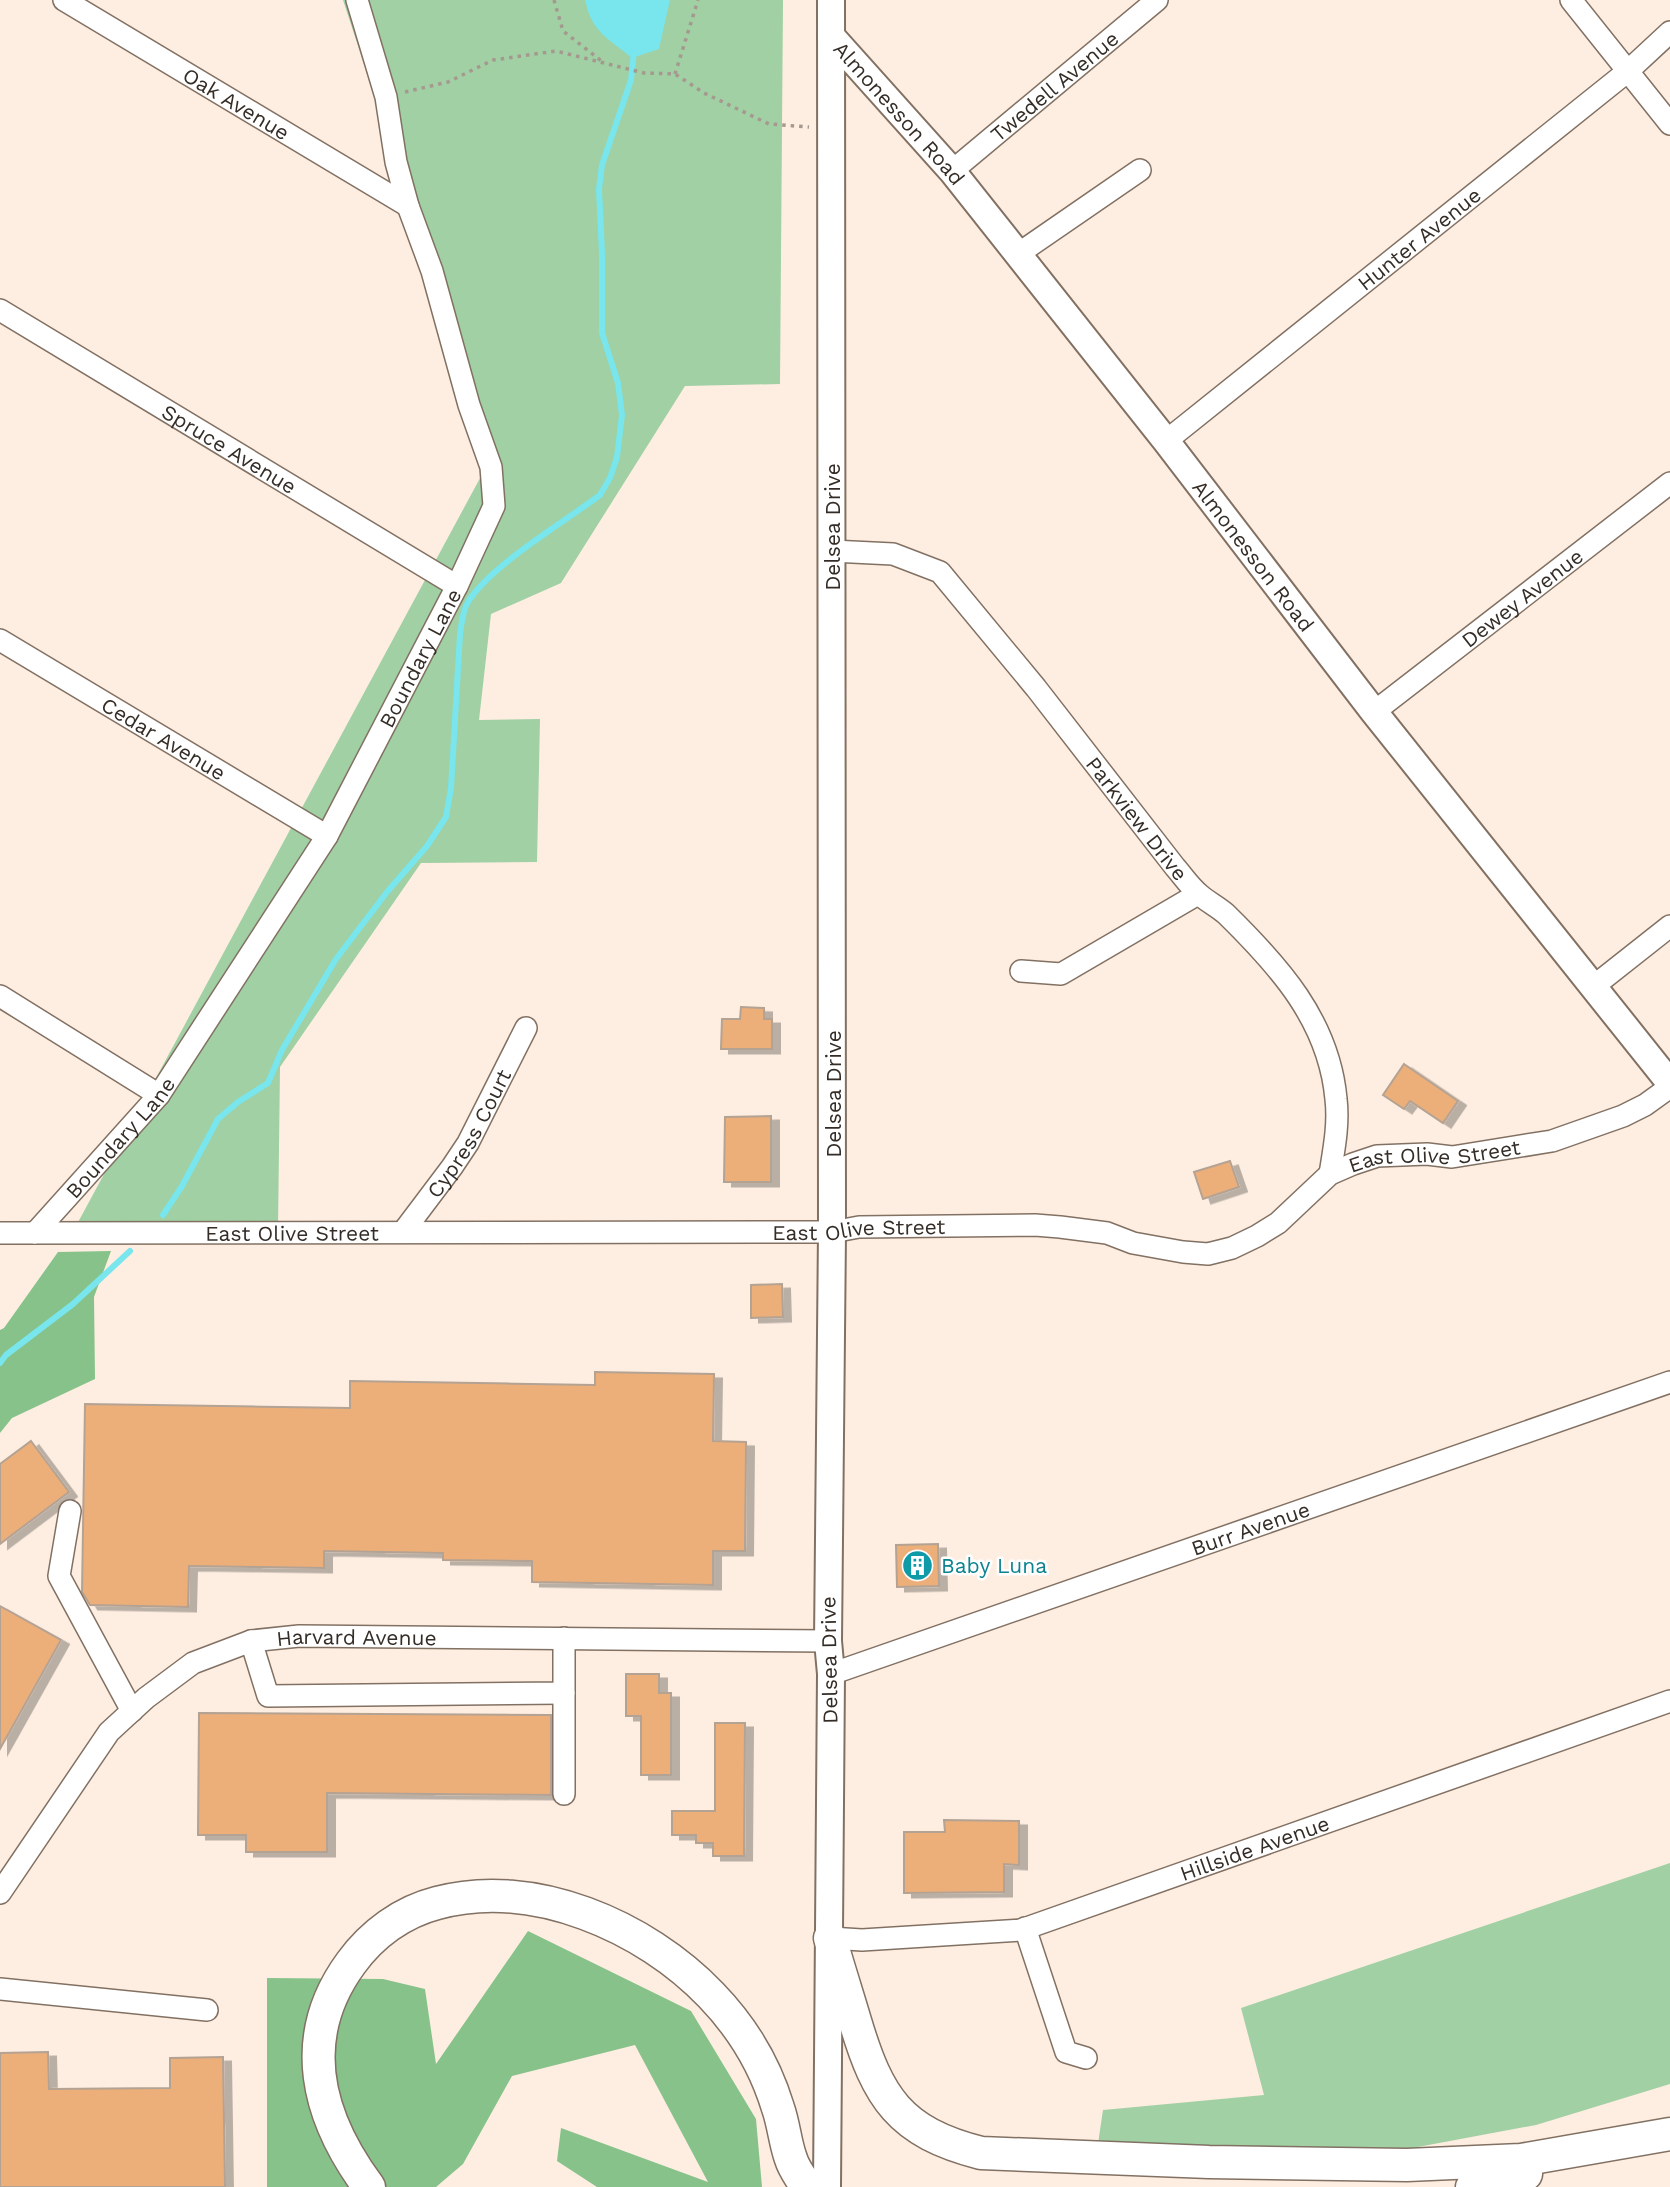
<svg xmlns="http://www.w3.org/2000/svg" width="1670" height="2187" font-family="'Work Sans',sans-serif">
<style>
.green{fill:#a0d0a3}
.forest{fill:#87c28b}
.water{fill:#79e5ec}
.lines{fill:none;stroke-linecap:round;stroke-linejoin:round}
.stream{stroke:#79e5ec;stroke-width:6}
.building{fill:#ecaf7a;stroke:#b4a293;stroke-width:2;filter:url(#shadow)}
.minor-casing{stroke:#827163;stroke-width:24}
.major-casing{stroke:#827163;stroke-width:30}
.highway-casing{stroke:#827163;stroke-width:35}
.path{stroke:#a5998f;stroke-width:3.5;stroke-dasharray:3.5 5;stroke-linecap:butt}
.minor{stroke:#fff;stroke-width:21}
.major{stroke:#fff;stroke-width:26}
.highway{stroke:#fff;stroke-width:32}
.labels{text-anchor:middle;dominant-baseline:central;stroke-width:5;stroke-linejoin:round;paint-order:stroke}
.street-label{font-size:21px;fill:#342d27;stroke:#fff}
.culture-label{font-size:21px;fill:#0d838f;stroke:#fff;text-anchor:start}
</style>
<defs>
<filter id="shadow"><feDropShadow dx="8" dy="4.5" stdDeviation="0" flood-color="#0004"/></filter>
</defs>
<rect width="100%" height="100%" fill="#feeee1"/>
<g class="green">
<path d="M 343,0 L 783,0 L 780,384 L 685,386 L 561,583 L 491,614 L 479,720 L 540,719 L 537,862 L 421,863 L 280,1067 L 278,1228 L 76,1226 L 492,456 Z"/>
<path d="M 1670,1863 L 1670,2084 L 1536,2125 L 1359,2158 L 1096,2157 L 1103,2110 L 1264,2095 L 1241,2008 Z"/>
</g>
<g class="forest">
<path d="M 111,1251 L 94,1297 L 95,1379 L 12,1418 L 0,1433 L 0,1330 L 4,1328 L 58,1252 Z"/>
<path d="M 528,1931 L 691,2011 L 756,2119 L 762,2187 L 597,2187 L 557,2161 L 561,2128 L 708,2182 L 635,2045 L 512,2076 L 463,2164 L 436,2187 L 267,2187 L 267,1978 L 383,1979 L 425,1989 L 436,2064 Z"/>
</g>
<path class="water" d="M 585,0 L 670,0 L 659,49 L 632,58 C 608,38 592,33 585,0 Z"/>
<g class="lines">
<g class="stream">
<path d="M 163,1215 L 182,1186 L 218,1119 L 238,1102 L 268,1083 L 282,1050 L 336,959 L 387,892 L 427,846 L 446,817 L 451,788 L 460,634 C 462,623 462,612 468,602 C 491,565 563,523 600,495 L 610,478 L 617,457 L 622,415 L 618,383 L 602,333 L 602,253 L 599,189 L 602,165 L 631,80 L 634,51"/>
<path d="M 0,1363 L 6,1355 L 73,1304 L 130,1251"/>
</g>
</g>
<g class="building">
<path d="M 741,1007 L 764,1008 L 764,1019 L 772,1019 L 772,1049 L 721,1049 L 722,1019 L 740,1019 Z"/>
<path d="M 1404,1064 L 1458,1101 L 1443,1123 L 1410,1101 L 1404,1109 L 1383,1095 Z"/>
<path d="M 771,1116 L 771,1182 L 724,1182 L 725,1117 Z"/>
<path d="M 1230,1161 L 1239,1187 L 1203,1199 L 1194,1172 Z"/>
<path d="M 782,1284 L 783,1317 L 751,1318 L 751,1285 Z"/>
<path d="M 595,1372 L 714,1374 L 713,1441 L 746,1442 L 745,1551 L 713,1551 L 713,1585 L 532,1582 L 532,1561 L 443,1560 L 443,1553 L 324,1551 L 324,1568 L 189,1566 L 188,1607 L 90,1605 L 82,1592 L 85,1404 L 350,1408 L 350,1381 L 595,1385 Z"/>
<path d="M 31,1441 L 69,1492 L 0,1544 L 0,1464 Z"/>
<path d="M 938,1544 L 939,1586 L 897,1587 L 896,1545 Z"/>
<path d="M 0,1606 L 61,1640 L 0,1749 Z"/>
<path d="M 626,1674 L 659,1674 L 659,1693 L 671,1693 L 671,1775 L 641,1775 L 641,1716 L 626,1716 Z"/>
<path d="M 199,1713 L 551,1715 L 551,1795 L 327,1793 L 327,1852 L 246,1852 L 246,1835 L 198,1835 Z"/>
<path d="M 715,1723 L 745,1723 L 744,1856 L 713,1856 L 713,1843 L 696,1843 L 696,1835 L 672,1835 L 672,1811 L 715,1811 Z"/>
<path d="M 944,1820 L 1019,1821 L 1019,1865 L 1004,1864 L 1004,1892 L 904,1893 L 904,1832 L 945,1832 Z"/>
<path d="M 48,2052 L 49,2089 L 170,2088 L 170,2058 L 223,2057 L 225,2187 L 0,2187 L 0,2053 Z"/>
</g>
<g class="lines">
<defs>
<g id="minor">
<path id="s1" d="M 64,0 L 408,206"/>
<path d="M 1571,0 L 1670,124"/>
<path id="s2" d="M 952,171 L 1157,0"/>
<path d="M 1018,254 L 1140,170"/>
<path id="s3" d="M 0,310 L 457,586"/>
<path id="s4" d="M 1166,441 L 1628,71 L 1670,32"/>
<path id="s5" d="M 832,551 L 893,554 L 940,572 L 1036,688 L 1175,867 C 1183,876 1190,887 1200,895 C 1208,902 1218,907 1226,914 C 1279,966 1329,1021 1336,1099 C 1339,1124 1334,1149 1330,1174"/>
<path id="s6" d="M 0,640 L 327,836"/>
<path id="s7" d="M 1374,712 L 1670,483"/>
<path d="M 1021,971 L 1061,974 L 1198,894"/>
<path d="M 1594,986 L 1670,926"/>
<path d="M 0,996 L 159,1095"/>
<path id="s8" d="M 403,1232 L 452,1167 L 468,1143 L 526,1028"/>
<path id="s9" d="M 0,1233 L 832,1232 L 859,1227 L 1035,1225 L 1060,1227 L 1107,1233 L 1133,1243 L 1183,1252 L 1208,1254 L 1232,1248 L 1257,1236 L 1278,1223 L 1330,1174 L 1353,1164 L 1377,1156 L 1427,1154 L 1452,1157 L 1552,1141 L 1623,1116 L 1645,1105 L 1670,1087"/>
<path id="s10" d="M 35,1233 L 159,1095 L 327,836 L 457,586 L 494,506 L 491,467 L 469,405 L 432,271 L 408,206 L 396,162 L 386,97 L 357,0"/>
<path d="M 70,1511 L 59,1576 L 132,1711"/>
<path d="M 251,1641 L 268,1696 L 564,1693 L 564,1638"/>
<path id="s11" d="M 831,1674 L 1670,1382"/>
<path d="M 564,1693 L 564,1794"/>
<path id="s12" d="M 0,1893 L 109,1732 L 146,1698 L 193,1663 L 251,1641 L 299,1636 L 828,1641"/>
<path d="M 1025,1928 L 1066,2052 L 1086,2058"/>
<path id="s13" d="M 830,1938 L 862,1940 L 1021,1930 L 1670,1701"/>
<path d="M 0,1989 L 207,2010"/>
</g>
<g id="major">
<path id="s14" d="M 831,36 L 952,171 L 1166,441 L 1374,712 L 1670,1083"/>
<path d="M 827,2187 L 831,1674 L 828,1641 L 832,1232 L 831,0"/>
</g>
<g id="highway">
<path d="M 830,1938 C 838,1966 847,1994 855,2021 C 878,2098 899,2132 981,2153 L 1209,2162 L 1407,2165 L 1521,2160 L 1670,2134"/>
<path d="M 369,2187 C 317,2117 296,2038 351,1963 C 372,1934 402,1912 437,1903 C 533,1877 645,1926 711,1995 C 742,2027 765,2065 778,2108 C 784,2125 785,2143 791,2159 C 794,2169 801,2178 807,2187"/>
<path d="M 1472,2187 L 1526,2174"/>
</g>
</defs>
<use href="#minor" class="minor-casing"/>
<use href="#major" class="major-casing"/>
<use href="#highway" class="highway-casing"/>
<g class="path">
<path d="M 554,0 L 563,31 L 604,63"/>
<path d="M 675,74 L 698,0"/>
<path d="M 405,92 L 448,82 L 493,60 L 556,51 L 644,73 L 675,74 L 704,93 L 769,124 L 809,127"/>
</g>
<use href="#minor" class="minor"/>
<use href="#major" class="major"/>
<use href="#highway" class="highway"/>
</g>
<defs>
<symbol id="building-disc" viewBox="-11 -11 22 22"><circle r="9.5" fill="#0f9aa8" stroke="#fff"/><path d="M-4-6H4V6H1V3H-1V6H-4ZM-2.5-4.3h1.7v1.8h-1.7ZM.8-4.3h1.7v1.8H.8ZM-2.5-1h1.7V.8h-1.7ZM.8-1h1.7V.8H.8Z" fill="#fff"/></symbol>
</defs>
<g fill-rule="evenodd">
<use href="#building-disc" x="900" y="1548" width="35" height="35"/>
</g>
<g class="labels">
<g class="street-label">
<text stroke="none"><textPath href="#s2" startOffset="133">Twedell Avenue</textPath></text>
<text stroke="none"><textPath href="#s1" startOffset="201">Oak Avenue</textPath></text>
<text stroke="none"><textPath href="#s14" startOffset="103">Almonesson Road</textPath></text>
<text stroke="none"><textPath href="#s4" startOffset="324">Hunter Avenue</textPath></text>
<text stroke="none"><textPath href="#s3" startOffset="268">Spruce Avenue</textPath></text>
<text transform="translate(832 527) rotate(-90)">Delsea Drive</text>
<text stroke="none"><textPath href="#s14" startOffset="670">Almonesson Road</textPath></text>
<text stroke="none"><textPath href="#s7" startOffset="187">Dewey Avenue</textPath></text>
<text stroke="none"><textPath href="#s10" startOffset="695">Boundary Lane</textPath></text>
<text stroke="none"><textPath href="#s6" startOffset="191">Cedar Avenue</textPath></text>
<text stroke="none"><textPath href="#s5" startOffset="427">Parkview Drive</textPath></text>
<text transform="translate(833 1094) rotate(-90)">Delsea Drive</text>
<text stroke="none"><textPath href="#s8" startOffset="119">Cypress Court</textPath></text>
<text stroke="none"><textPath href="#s10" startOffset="128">Boundary Lane</textPath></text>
<text stroke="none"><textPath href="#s9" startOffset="1468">East Olive Street</textPath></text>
<text stroke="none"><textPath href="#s9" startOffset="859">East Olive Street</textPath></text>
<text stroke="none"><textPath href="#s9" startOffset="292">East Olive Street</textPath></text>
<text stroke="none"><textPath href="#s11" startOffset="444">Burr Avenue</textPath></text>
<text stroke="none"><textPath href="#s12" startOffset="471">Harvard Avenue</textPath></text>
<text transform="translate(829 1660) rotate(-91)">Delsea Drive</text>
<text stroke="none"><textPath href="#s13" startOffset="439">Hillside Avenue</textPath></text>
</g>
<g class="culture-label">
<text x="941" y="1565">Baby Luna</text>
</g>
</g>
</svg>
